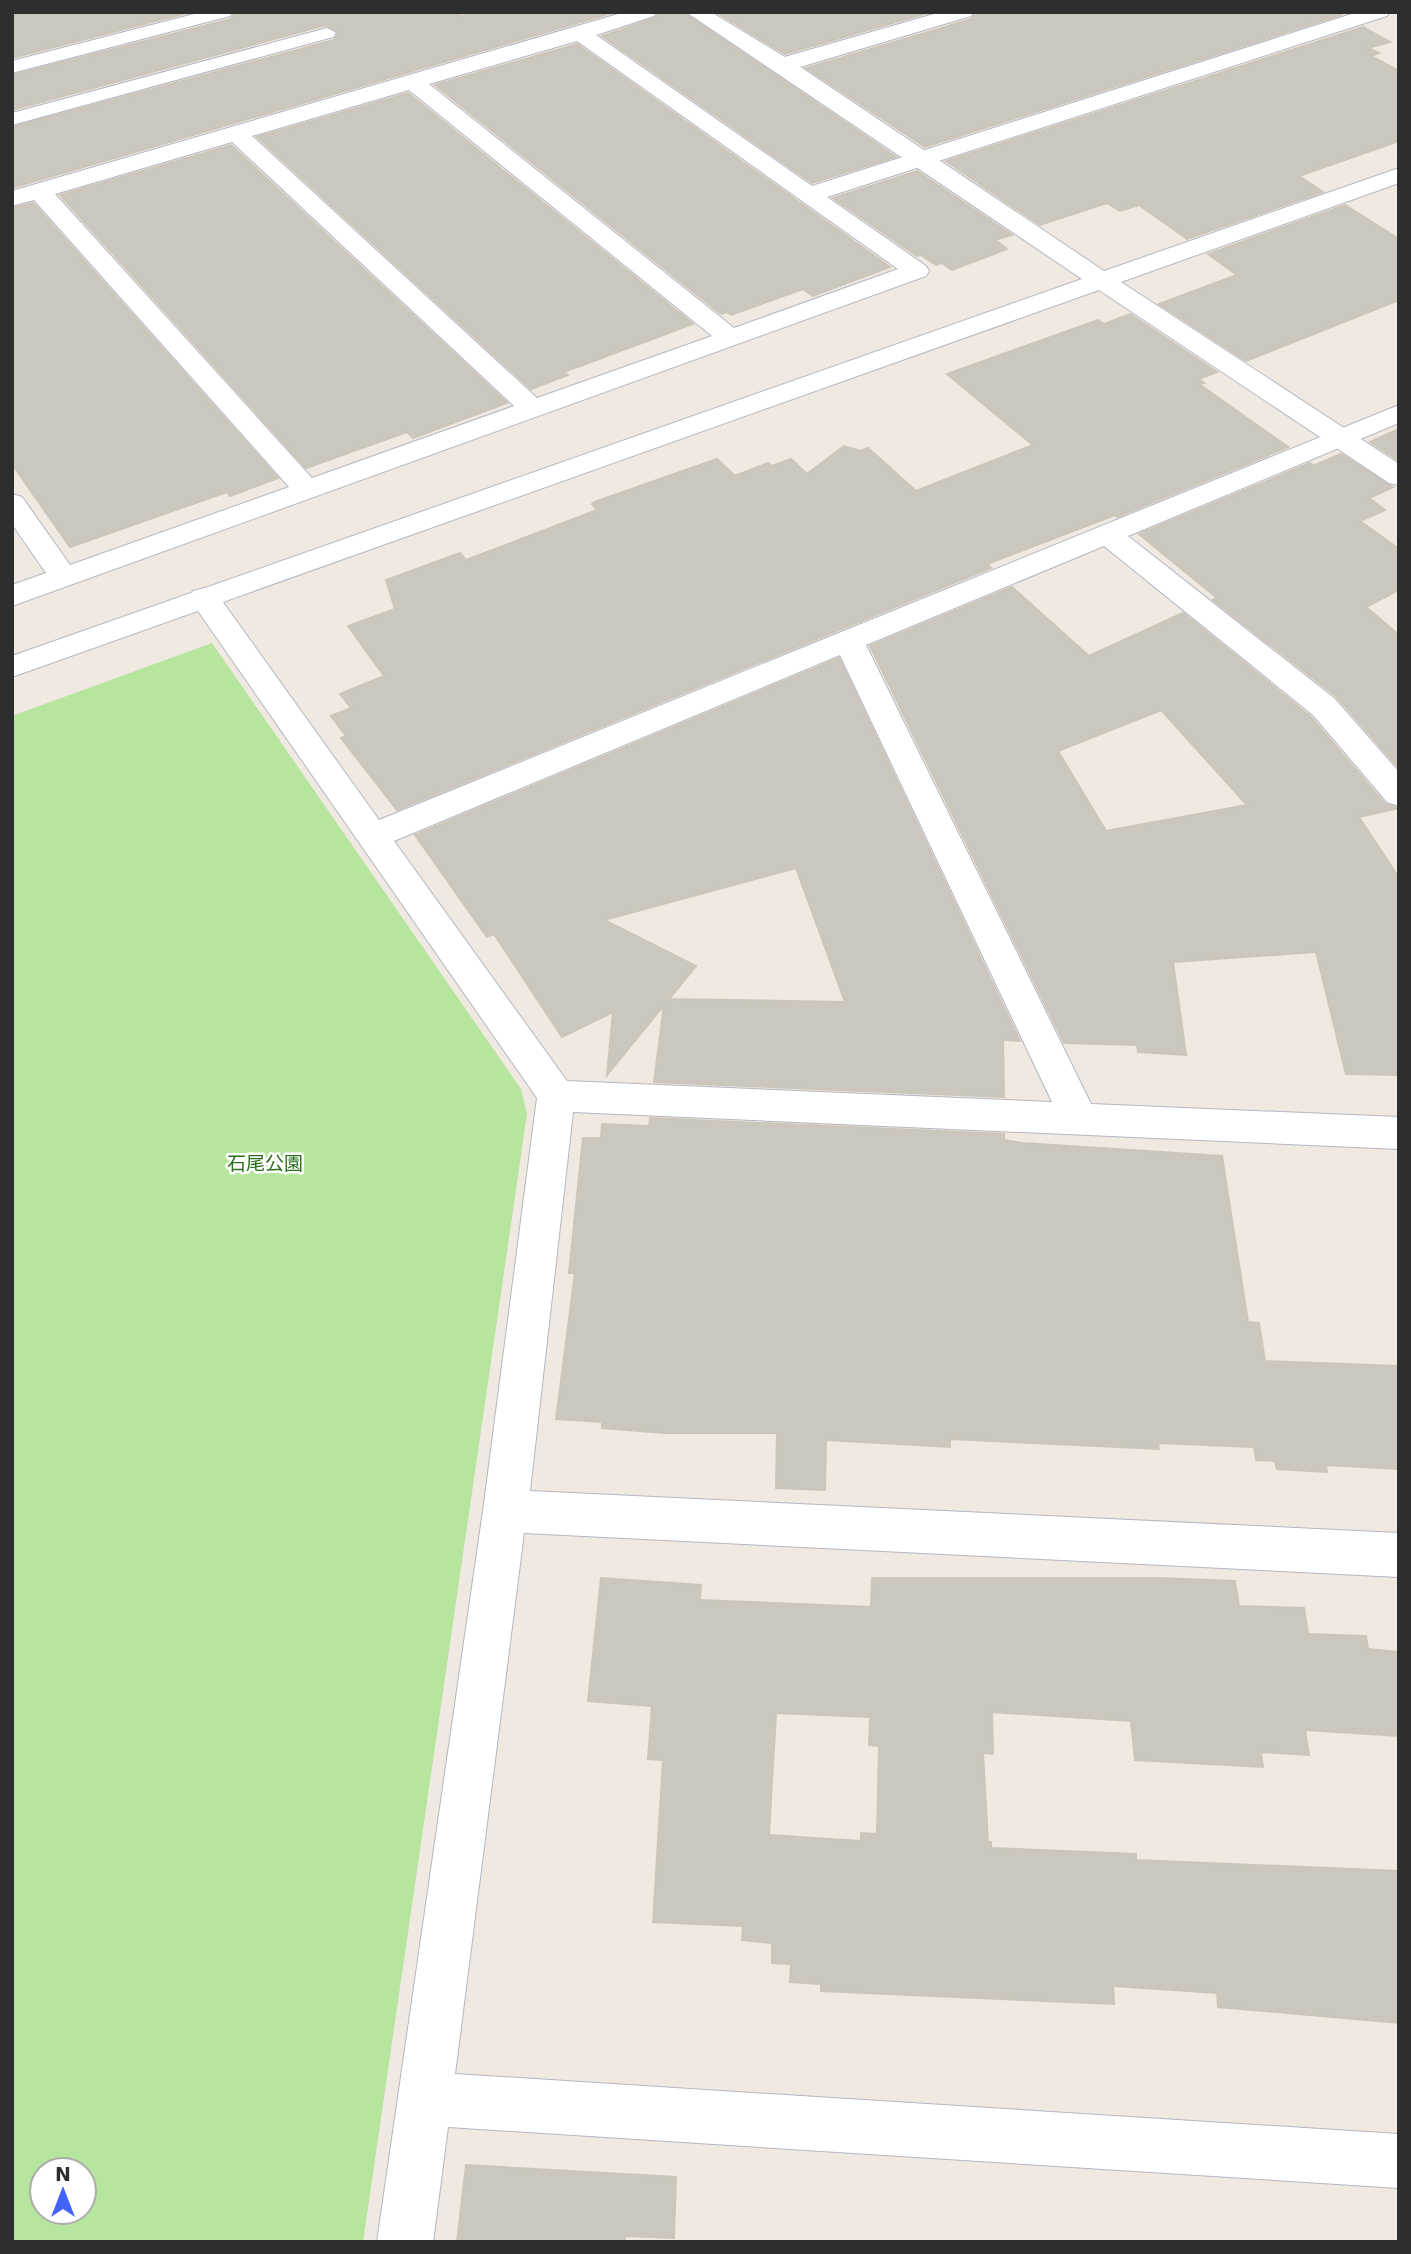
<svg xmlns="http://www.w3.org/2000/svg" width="1411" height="2254" font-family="'DejaVu Sans','Noto Sans JP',sans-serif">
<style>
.green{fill:#b6e59e;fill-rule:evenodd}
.building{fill:#cbc7bf;stroke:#cbc5ba;stroke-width:2;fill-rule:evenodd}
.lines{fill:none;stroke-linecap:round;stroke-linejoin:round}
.lane-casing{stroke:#b4b7c1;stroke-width:2}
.street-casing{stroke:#b4b7c1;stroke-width:2}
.secondary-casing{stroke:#b4b7c1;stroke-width:2}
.lane{fill:#fff;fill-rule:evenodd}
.street{fill:#fff;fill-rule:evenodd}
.secondary{fill:#fff;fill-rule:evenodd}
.labels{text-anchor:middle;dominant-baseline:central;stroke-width:5;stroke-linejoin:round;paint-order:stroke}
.park-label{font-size:19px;fill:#2c6e1b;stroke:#fff}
</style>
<rect width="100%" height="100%" fill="#efe9e1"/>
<path class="green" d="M 212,643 L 521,1089 L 527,1114 L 363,2242 L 12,2242 L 12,716 ZM 42,2170 L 84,2170 L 84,2212 L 42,2212 Z"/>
<g class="building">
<path d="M 12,12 L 191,12 L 12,58 Z"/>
<path d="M 235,12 L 456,12 L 461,16 L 474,12 L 615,12 L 12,188 L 12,127 L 334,40 L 339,32 L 326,25 L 12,110 L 12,75 L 231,19 Z"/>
<path d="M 659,12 L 683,12 L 896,157 L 812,183 L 602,36 L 655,18 Z"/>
<path d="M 716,12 L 931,12 L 785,54 Z"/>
<path d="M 976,12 L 1275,12 L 1279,14 L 1336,12 L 1341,15 L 925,147 L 806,68 L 972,19 Z"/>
<path d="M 1363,27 L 1390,42 L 1368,48 L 1379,53 L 1371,56 L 1399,71 L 1399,141 L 1299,176 L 1323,192 L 1187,239 L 1139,205 L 1120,211 L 1107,203 L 1040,225 L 946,161 Z"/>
<path d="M 577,44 L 890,267 L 813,296 L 803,289 L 731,315 L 727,312 L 721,314 L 435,85 Z"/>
<path d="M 408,93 L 693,324 L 564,372 L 568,375 L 531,389 L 257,137 Z"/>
<path d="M 231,145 L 507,403 L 413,438 L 407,432 L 306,468 L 60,195 Z"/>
<path d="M 917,171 L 1012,235 L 995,240 L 1007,249 L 952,270 L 942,263 L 936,265 L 921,255 L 917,256 L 833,198 Z"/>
<path d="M 33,203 L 278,478 L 230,496 L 227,492 L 70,547 L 12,464 L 12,208 Z"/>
<path d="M 1345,205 L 1399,239 L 1399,300 L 1246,361 L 1159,304 L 1237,275 L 1208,254 Z"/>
<path d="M 1130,314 L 1217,372 L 1199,379 L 1204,383 L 1199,384 L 1288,447 L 1117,517 L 1115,515 L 987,564 L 991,568 L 397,810 L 341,738 L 346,736 L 331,716 L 351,708 L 340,694 L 384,676 L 348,626 L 395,609 L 386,580 L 460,553 L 466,560 L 597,510 L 592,504 L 594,502 L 717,459 L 735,476 L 768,463 L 772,466 L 791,459 L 807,474 L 844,446 L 860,451 L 868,448 L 916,491 L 1033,445 L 947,374 L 1098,320 L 1104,324 Z"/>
<path d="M 1399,429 L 1399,461 L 1370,442 Z"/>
<path d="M 1341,454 L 1393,487 L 1369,498 L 1385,510 L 1360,521 L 1399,549 L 1399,590 L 1366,607 L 1399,635 L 1399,768 L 1337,697 L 1213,600 L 1217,598 L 1139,534 L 1310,463 L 1313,466 Z"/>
<path d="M 1012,587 L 1089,656 L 1183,613 L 1311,717 L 1385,804 L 1399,808 L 1359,817 L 1399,878 L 1399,1075 L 1346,1074 L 1316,952 L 1173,962 L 1186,1055 L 1138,1052 L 1137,1045 L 1064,1043 L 870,646 ZM 1161,710 L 1247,805 L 1106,831 L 1058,751 Z"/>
<path d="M 839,658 L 1020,1041 L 1003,1040 L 1004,1097 L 654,1082 L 664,1005 L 607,1075 L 613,1012 L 562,1037 L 494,934 L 487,937 L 415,835 ZM 796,868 L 845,1002 L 669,999 L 696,966 L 604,920 Z"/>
<path d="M 650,1118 L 1004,1134 L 1004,1140 L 1023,1143 L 1222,1156 L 1248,1322 L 1259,1323 L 1265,1361 L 1399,1366 L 1399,1469 L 1326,1465 L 1327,1472 L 1277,1469 L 1275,1461 L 1256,1460 L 1254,1447 L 1158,1443 L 1159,1449 L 950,1439 L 950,1447 L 826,1440 L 825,1490 L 776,1488 L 777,1433 L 664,1433 L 602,1428 L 602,1422 L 556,1419 L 575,1273 L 569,1273 L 583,1138 L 601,1138 L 602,1124 L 649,1126 Z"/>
<path d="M 601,1578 L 701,1585 L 700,1600 L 871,1607 L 872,1578 L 1157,1578 L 1235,1581 L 1239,1606 L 1304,1608 L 1308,1634 L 1366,1636 L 1368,1649 L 1399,1652 L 1399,1736 L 1305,1730 L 1309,1755 L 1261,1752 L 1263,1767 L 1135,1760 L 1131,1721 L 992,1712 L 993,1754 L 983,1753 L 988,1842 L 991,1842 L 991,1848 L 1136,1854 L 1136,1860 L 1399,1871 L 1399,2023 L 1218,2007 L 1217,1993 L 1113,1986 L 1114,2004 L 821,1991 L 821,1984 L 790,1982 L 791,1964 L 772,1963 L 772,1943 L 742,1940 L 743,1926 L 653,1922 L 663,1760 L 648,1759 L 652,1706 L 588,1701 ZM 776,1713 L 870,1717 L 869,1745 L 879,1746 L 877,1834 L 861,1833 L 861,1841 L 769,1835 Z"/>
<path d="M 466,2165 L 676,2177 L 674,2238 L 625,2236 L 625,2242 L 457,2242 Z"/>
</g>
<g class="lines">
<defs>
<g id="lane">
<path d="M 202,12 L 233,12 L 230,16 L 12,73 L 12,61 Z"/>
<path d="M 327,28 L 336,33 L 333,37 L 12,125 L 12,113 Z"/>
</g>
<g id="street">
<path d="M 625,12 L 657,12 L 654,16 L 596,35 L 812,186 L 1358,12 L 1390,12 L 1387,16 L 827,197 L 926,266 L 929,271 L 926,276 L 12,606 L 12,585 L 46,573 L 12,524 L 12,494 L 22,497 L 70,565 L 289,487 L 34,200 L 12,206 L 12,191 ZM 577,41 L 898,269 L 734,328 L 429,84 ZM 409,90 L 712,336 L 537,398 L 252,136 ZM 232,142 L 514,406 L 312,478 L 55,194 Z"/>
<path d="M 941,12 L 974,12 L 971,16 L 790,70 L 774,70 L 771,65 L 774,60 Z"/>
<path d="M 1399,405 L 1399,423 L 1128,536 L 1335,699 L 1399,772 L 1399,806 L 1387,802 L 1313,715 L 1104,546 L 866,645 L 1091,1104 L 1399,1117 L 1399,1149 L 573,1112 L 530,1491 L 1399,1533 L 1399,1577 L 524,1533 L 455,2074 L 1399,2134 L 1399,2188 L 448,2127 L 433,2242 L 377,2242 L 483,1511 L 537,1098 L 189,598 L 193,591 L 204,588 L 215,591 L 379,820 ZM 840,655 L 1052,1102 L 567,1081 L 394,841 Z"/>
</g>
<path id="secondary" d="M 686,12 L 711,12 L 790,60 L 1104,271 L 1399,168 L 1399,183 L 1121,282 L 1399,464 L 1399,485 L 1389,483 L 1099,290 L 12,677 L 12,656 L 1082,279 Z"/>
</defs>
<use href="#lane" class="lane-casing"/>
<use href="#street" class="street-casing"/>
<use href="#secondary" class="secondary-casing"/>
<use href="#lane" class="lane"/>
<use href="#street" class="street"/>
<use href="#secondary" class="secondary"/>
</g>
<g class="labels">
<g class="park-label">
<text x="265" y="1163">石尾公園</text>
</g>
</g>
<rect width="1411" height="2254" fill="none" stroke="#2e2e2e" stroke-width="28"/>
<g transform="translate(63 2191)"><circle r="33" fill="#ffffff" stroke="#ababab" stroke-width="2"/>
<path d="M0-5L12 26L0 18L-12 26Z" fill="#4264fb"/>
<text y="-10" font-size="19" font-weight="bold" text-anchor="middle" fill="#2e2e2e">N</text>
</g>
</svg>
